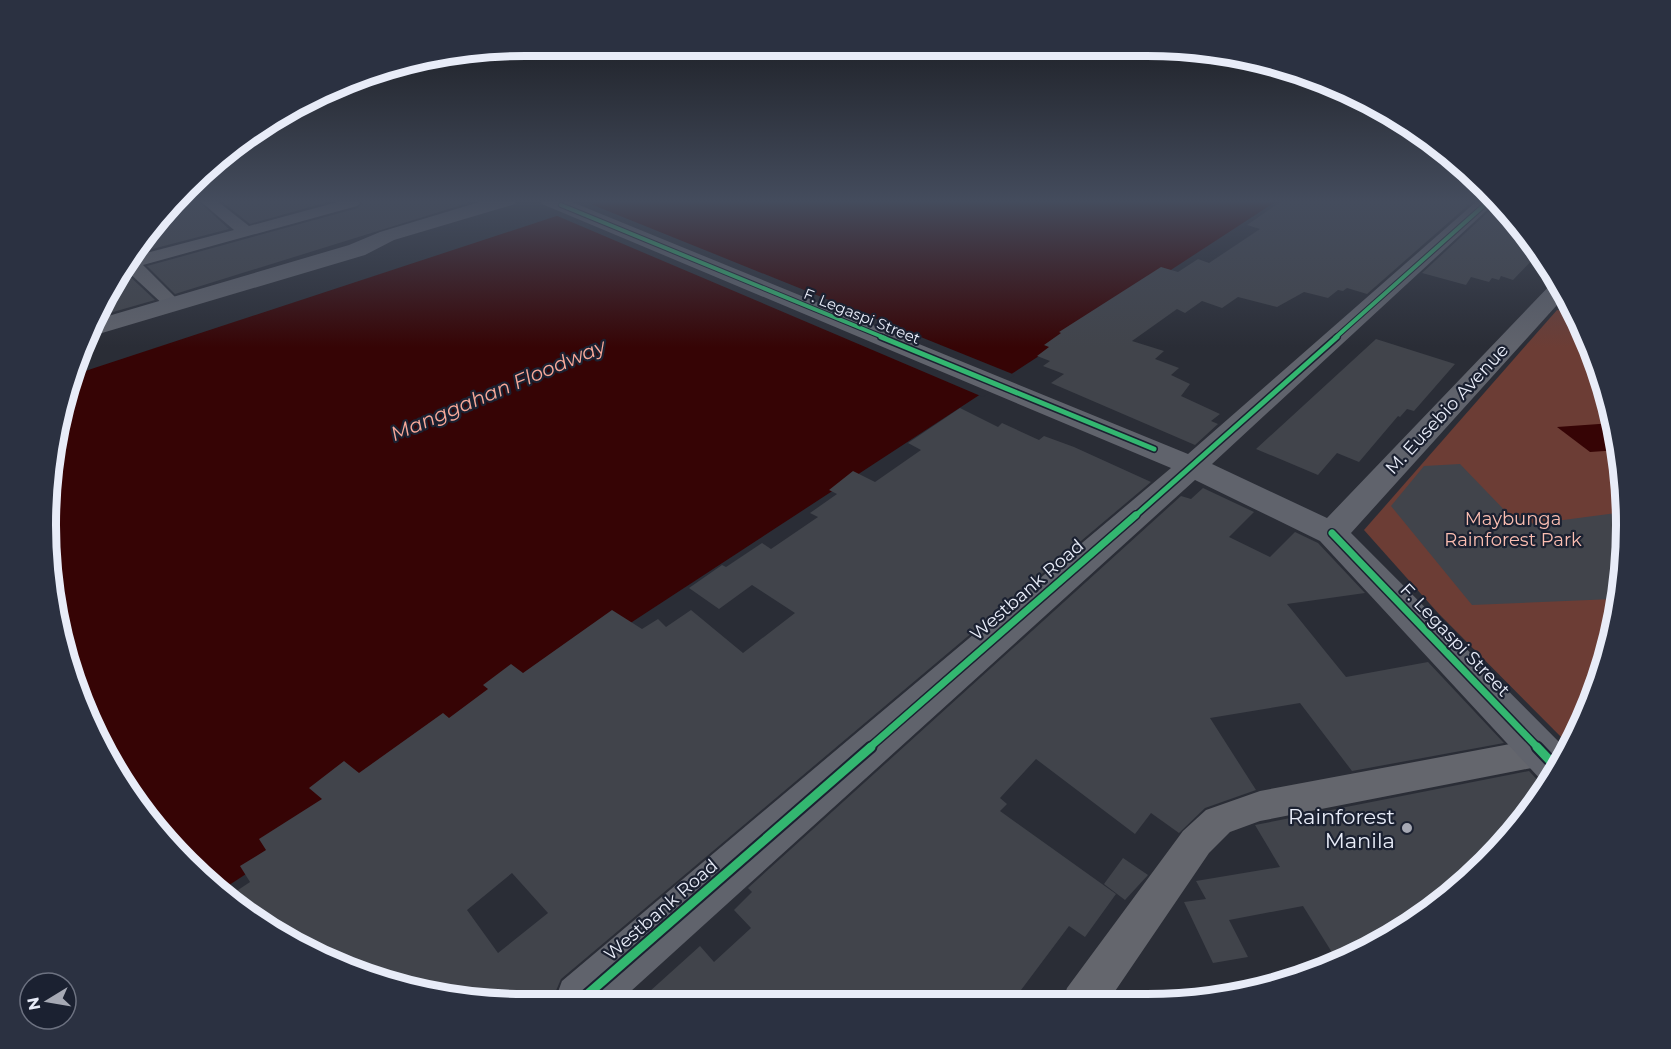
<svg xmlns="http://www.w3.org/2000/svg" width="1671" height="1049" font-family="Montserrat,sans-serif">
<style>
.green{fill:#6c3d35}
.water{fill:#360405}
.pier{fill:#2a2d36}
.building{fill:#41444b;fill-rule:evenodd}
.lines{fill:none;stroke-linecap:round;stroke-linejoin:round}
.street{fill:#64666d;fill-rule:evenodd}
.secondary{fill:#60636c;fill-rule:evenodd}
.cycleway-far3-casing{stroke:#1b2131;stroke-width:6}
.cycleway-far2-casing{stroke:#1b2131;stroke-width:8}
.cycleway-far1-casing{stroke:#1b2131;stroke-width:10}
.cycleway-casing{stroke:#1b2131;stroke-width:13}
.cycleway-far3{stroke:#33b770;stroke-width:4}
.cycleway-far2{stroke:#33b770;stroke-width:5}
.cycleway-far1{stroke:#33b770;stroke-width:7}
.cycleway{stroke:#33b770;stroke-width:9}
.poi-dot{fill:#a6a9b4;stroke:#1b2131;stroke-width:2}
.labels{text-anchor:middle;dominant-baseline:central;stroke-width:4.5;stroke-linejoin:round;paint-order:stroke}
.far-street-label{font-size:15px;fill:#e8ecf8;stroke:#1b2131}
.street-label{font-size:18px;fill:#e8ecf8;stroke:#1b2131}
.park-label{font-size:18px;fill:#fbbeb1;stroke:#1b2131}
.water-label{font-size:20px;font-style:italic;fill:#f9a999;stroke:#1b2131}
.near-poi-label{font-size:21px;fill:#e8ecf8;stroke:#1b2131;text-anchor:end}
.rim{fill:none;stroke:#e8ecf8;stroke-width:8}
</style>
<rect width="100%" height="100%" fill="#2a2d36"/>
<path class="green" d="M 1557,310 L 1574,312 L 1601,371 L 1622,462 L 1625,556 L 1610,649 L 1570,746 L 1438,613 L 1364,530 Z"/>
<g class="water">
<path d="M 605,200 L 1278,200 L 220,891 L 126,791 L 61,649 L 45,524 L 70,376 Z"/>
<path d="M 1613,423 L 1619,450 L 1590,452 L 1557,427 Z"/>
</g>
<path class="pier" d="M 588,203 L 1015,375 L 983,397 L 555,215 Z"/>
<g class="building">
<path d="M 178,200 L 197,200 L 229,229 L 133,254 L 144,232 Z"/>
<path d="M 220,200 L 335,200 L 250,224 Z"/>
<path d="M 361,200 L 468,200 L 468,203 L 175,294 L 147,266 L 358,208 L 362,203 Z"/>
<path d="M 1283,200 L 1474,200 L 1367,294 L 1347,288 L 1343,291 L 1338,290 L 1328,298 L 1304,292 L 1277,307 L 1238,297 L 1222,308 L 1202,301 L 1185,313 L 1177,309 L 1132,341 L 1164,351 L 1155,359 L 1179,368 L 1171,375 L 1190,384 L 1181,396 L 1220,414 L 1211,421 L 1218,424 L 1195,445 L 1051,383 L 1064,374 L 1043,366 L 1050,361 L 1037,356 L 1049,347 L 1044,345 L 1061,333 L 1059,332 L 1161,267 L 1178,272 L 1198,259 L 1209,263 L 1260,229 L 1247,225 Z"/>
<path d="M 1500,201 L 1516,221 L 1512,225 L 1521,228 L 1539,253 L 1513,280 L 1501,276 L 1499,280 L 1492,278 L 1489,282 L 1471,277 L 1466,285 L 1422,273 Z"/>
<path d="M 124,271 L 155,300 L 99,316 L 113,290 Z"/>
<path d="M 1376,339 L 1455,364 L 1414,411 L 1407,409 L 1400,417 L 1398,416 L 1359,462 L 1337,453 L 1318,475 L 1256,449 Z"/>
<path d="M 960,408 L 998,427 L 1002,423 L 1039,440 L 1044,436 L 1074,447 L 1151,482 L 561,979 L 555,993 L 546,1000 L 462,1000 L 341,968 L 232,905 L 226,898 L 250,882 L 240,866 L 266,850 L 259,839 L 322,799 L 309,788 L 344,761 L 359,773 L 443,713 L 449,718 L 488,689 L 483,685 L 511,664 L 523,673 L 612,610 L 642,629 L 658,619 L 666,627 L 691,610 L 743,653 L 795,613 L 752,585 L 719,609 L 689,588 L 722,565 L 726,567 L 762,543 L 771,549 L 818,517 L 810,513 L 837,494 L 829,490 L 853,471 L 875,482 L 921,450 L 908,443 ZM 512,873 L 548,913 L 498,953 L 467,910 Z"/>
<path d="M 1460,464 L 1513,519 L 1527,518 L 1533,524 L 1624,512 L 1625,556 L 1619,593 L 1613,599 L 1472,605 L 1391,506 L 1424,466 Z"/>
<path d="M 1203,488 L 1254,512 L 1229,537 L 1270,557 L 1295,532 L 1318,543 L 1365,593 L 1287,604 L 1346,677 L 1428,662 L 1504,743 L 1352,771 L 1300,703 L 1210,718 L 1256,790 L 1205,808 L 1179,833 L 1151,813 L 1135,834 L 1036,759 L 1000,798 L 1007,804 L 1000,811 L 1116,894 L 1085,937 L 1069,926 L 1012,1002 L 639,1001 L 700,946 L 714,962 L 751,928 L 734,910 L 752,892 L 748,888 L 1181,496 L 1191,499 Z"/>
<path d="M 1529,771 L 1545,788 L 1527,817 L 1439,905 L 1359,954 L 1338,962 L 1303,906 L 1229,920 L 1248,957 L 1213,963 L 1184,902 L 1206,899 L 1196,881 L 1280,867 L 1255,825 Z"/>
<path d="M 1123,858 L 1148,875 L 1125,900 L 1104,884 Z"/>
</g>
<g class="lines">
<g class="street">
<path d="M 199,200 L 216,200 L 249,226 L 345,200 L 358,200 L 360,203 L 357,206 L 143,265 L 182,304 L 173,309 L 167,308 L 125,269 L 131,257 L 234,230 Z"/>
<path d="M 1542,738 L 1554,742 L 1558,752 L 1554,762 L 1542,766 L 1260,821 L 1230,832 L 1209,853 L 1107,1003 L 1062,1002 L 1067,988 L 1183,831 L 1206,810 L 1260,791 Z"/>
</g>
<g class="secondary">
<path d="M 486,200 L 517,200 L 515,204 L 394,240 L 365,255 L 102,333 L 90,335 L 98,319 L 349,245 L 380,232 Z"/>
<path d="M 540,200 L 567,200 L 1188,454 L 1478,200 L 1498,200 L 1212,464 L 1327,518 L 1554,281 L 1558,280 L 1566,295 L 1351,533 L 1568,751 L 1548,783 L 1542,781 L 1320,541 L 1195,480 L 620,1001 L 555,1000 L 562,981 L 1171,468 L 542,204 Z"/>
</g>
<defs>
<g id="cycleway-far3">
<path d="M 561,205 L 885,338"/>
<path d="M 1335,338 L 1490,200"/>
</g>
<g id="cycleway-far2">
<path d="M 881,337 L 1154,449"/>
<path d="M 1134,517 L 1337,337"/>
</g>
<g id="cycleway-far1">
<path d="M 1332,533 L 1538,748"/>
<path d="M 869,748 L 1136,515"/>
</g>
<g id="cycleway">
<path d="M 1537,747 L 1557,768"/>
<path d="M 581,1000 L 871,747"/>
</g>
</defs>
<use href="#cycleway-far3" class="cycleway-far3-casing"/>
<use href="#cycleway-far2" class="cycleway-far2-casing"/>
<use href="#cycleway-far1" class="cycleway-far1-casing"/>
<use href="#cycleway" class="cycleway-casing"/>
<use href="#cycleway-far3" class="cycleway-far3"/>
<use href="#cycleway-far2" class="cycleway-far2"/>
<use href="#cycleway-far1" class="cycleway-far1"/>
<use href="#cycleway" class="cycleway"/>
</g>
<linearGradient id="sky" x2="0" y2="1"><stop stop-color="#17191e"/><stop offset="0.58" stop-color="#444c5d"/><stop offset="1" stop-color="#444c5d" stop-opacity="0"/></linearGradient>
<rect width="1671" height="347" fill="url(#sky)"/>
<circle class="poi-dot" cx="1407" cy="828" r="6"/>
<g class="labels">
<g class="far-street-label">
<text transform="translate(862 316) rotate(22)">F. Legaspi Street</text>
</g>
<g class="street-label">
<text transform="translate(1447 409) rotate(-47)">M. Eusebio Avenue</text>
<text transform="translate(1027 590) rotate(-41)">Westbank Road</text>
<text transform="translate(1455 640) rotate(46)">F. Legaspi Street</text>
<text transform="translate(661 910) rotate(-41)">Westbank Road</text>
</g>
<g class="park-label">
<text x="1513" y="519">Maybunga<tspan x="1513" dy="21">Rainforest Park</tspan></text>
</g>
<g class="water-label">
<text transform="translate(498 390) rotate(-23)">Manggahan Floodway</text>
</g>
<g class="near-poi-label">
<text x="1395" y="816">Rainforest<tspan x="1395" dy="24">Manila</tspan></text>
</g>
</g>
<path d="M0 0H1671V1049H0ZM525 56H1147A469 469 0 0 1 1616 525V525A469 469 0 0 1 1147 994H525A469 469 0 0 1 56 525V525A469 469 0 0 1 525 56Z" fill="#2b3141" fill-rule="evenodd"/>
<path class="rim" d="M525 56H1147A469 469 0 0 1 1616 525V525A469 469 0 0 1 1147 994H525A469 469 0 0 1 56 525V525A469 469 0 0 1 525 56Z"/>
<g transform="translate(48 1001) rotate(259)"><circle r="28" fill="#1b2131" stroke="#6d7281" stroke-width="1.5"/>
<path d="M0-4.5L10 22L0 15L-10 22Z" fill="#a6a9b4"/>
<text y="-9" font-size="16" font-weight="bold" text-anchor="middle" fill="#e8ecf8">N</text>
</g>
</svg>
